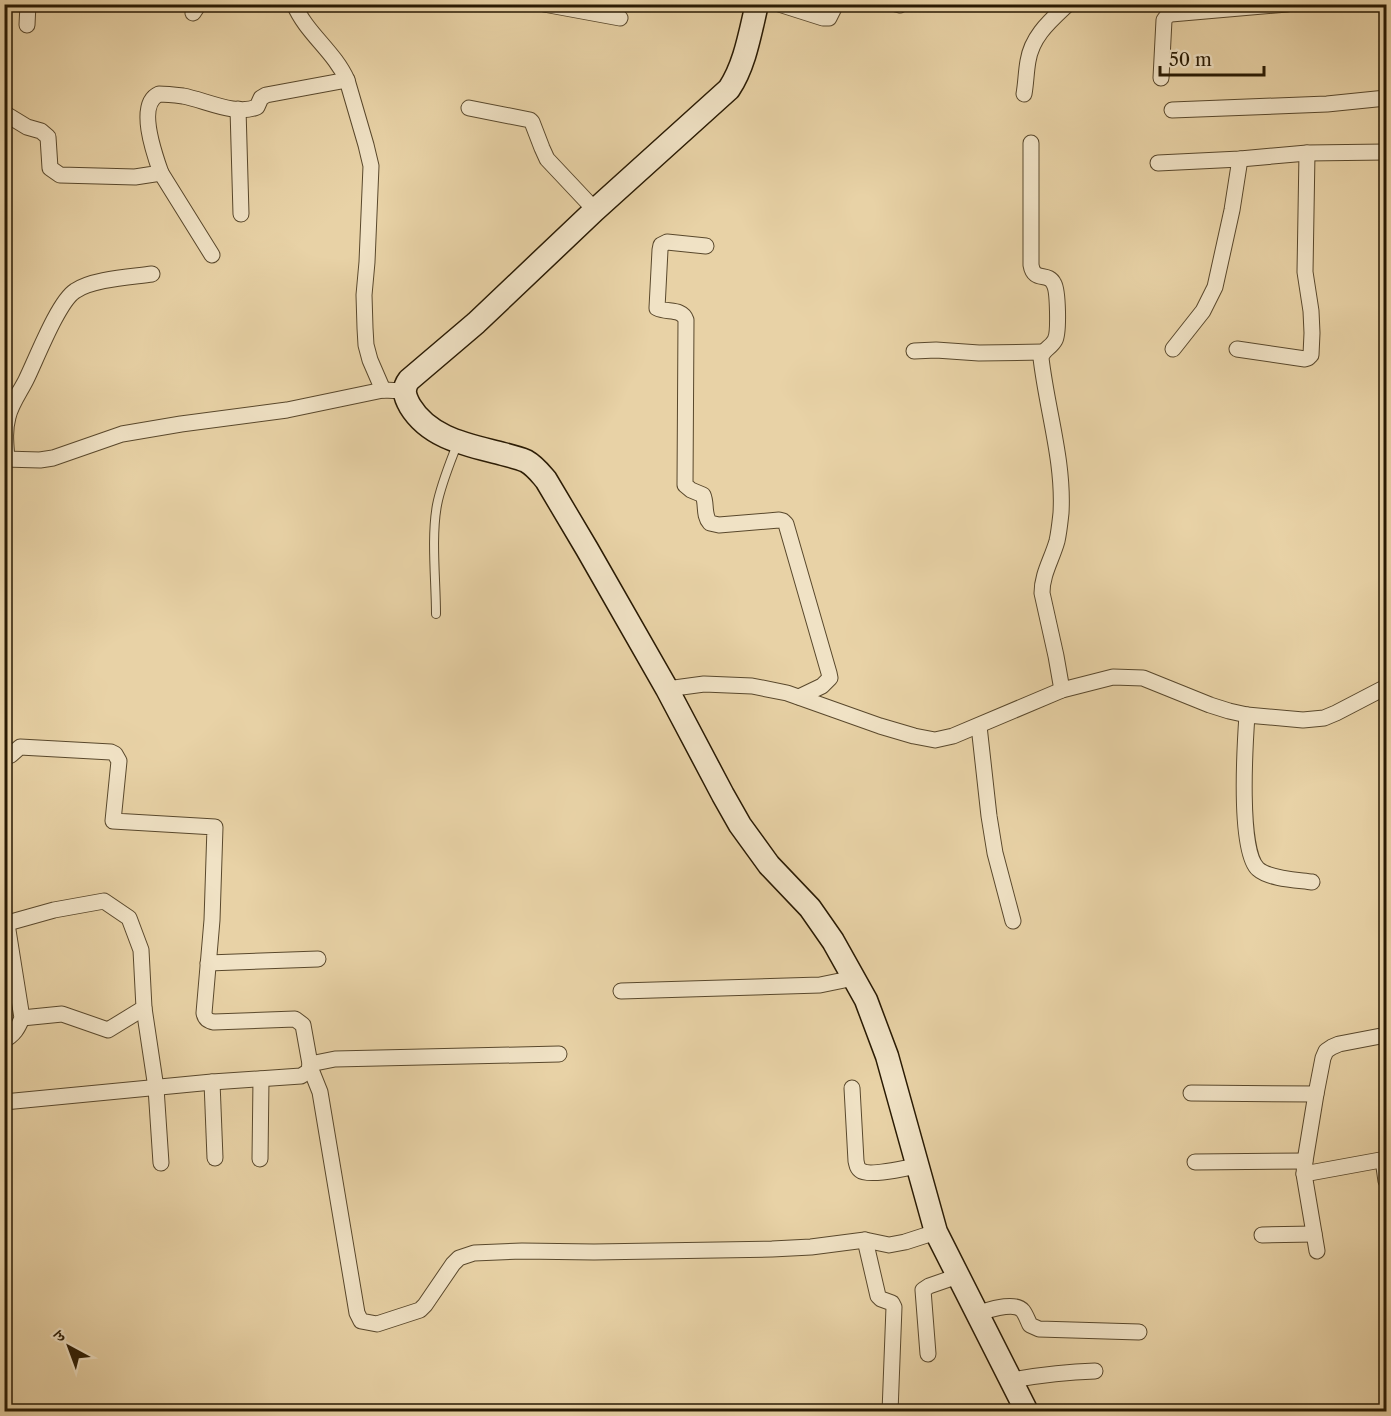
<svg xmlns="http://www.w3.org/2000/svg" width="1391" height="1416" font-family="'Libre Caslon Text','Noto Serif Devanagari',serif">
<style>
.lines{fill:none;stroke-linecap:round;stroke-linejoin:round}
.lane-casing{stroke:#59482c;stroke-width:10}
.street-casing{stroke:#59482c;stroke-width:17}
.secondary-casing{stroke:#291a03;stroke-width:25}
.lane{stroke:#f0e2c5;stroke-width:8}
.street{stroke:#f0e2c5;stroke-width:15}
.secondary{stroke:#f0e2c5;stroke-width:22}
</style>
<rect width="100%" height="100%" fill="#e8d2a6"/>
<filter id="stains"><feTurbulence type="fractalNoise" baseFrequency=".00333" numOctaves="4"/><feColorMatrix values="0 0 0 0 .2 0 0 0 0 .09 0 0 0 0 .02 0 0 0 .5 -.17"/></filter>
<radialGradient id="worn" r=".72"><stop offset=".6" stop-color="#630" stop-opacity="0"/><stop offset="1" stop-color="#630" stop-opacity=".3"/></radialGradient>
<g class="lines">
<defs>
<path id="lane" d="M 436,614 C 436,581 431,538 437,505 C 441,484 450,463 458,442"/>
<g id="street">
<path d="M 544,4 L 620,18"/>
<path d="M 779,4 L 823,18 L 829,18 L 836,4"/>
<path d="M 896,4 L 900,5"/>
<path d="M 193,13 L 199,4"/>
<path d="M 27,25 L 28,4"/>
<path d="M 1161,78 L 1164,20 L 1167,16 L 1171,14 L 1287,4"/>
<path d="M 347,80 L 366,145 L 371,166 L 367,262 L 364,295 L 365,328 L 366,345 L 370,360 L 383,390"/>
<path d="M 1024,94 C 1026,83 1026,72 1028,61 C 1032,36 1050,21 1068,4"/>
<path d="M 469,108 L 530,120 L 532,122 L 542,148 L 547,159 L 595,210"/>
<path d="M 238,109 L 241,214"/>
<path d="M 1172,110 L 1327,104 L 1386,98"/>
<path d="M 4,113 L 27,127 L 41,131 L 48,137 L 50,168 L 60,175 L 135,177 L 161,173 C 155,156 136,104 159,94 C 167,94 175,95 183,96 C 205,100 236,116 257,107 L 261,98 L 266,95 L 347,80 C 334,51 306,33 294,4"/>
<path d="M 1031,143 L 1031,265 C 1034,283 1048,271 1054,284 C 1058,291 1059,333 1055,340 C 1051,348 1043,349 1041,358 C 1047,410 1064,461 1061,513 C 1060,522 1059,532 1057,541 C 1052,559 1042,574 1042,593 L 1056,656 L 1062,690"/>
<path d="M 1158,163 L 1240,159 L 1307,153 L 1386,152"/>
<path d="M 161,173 L 212,255"/>
<path d="M 706,246 L 667,242 L 661,245 L 660,250 L 657,308 C 667,313 682,308 686,320 L 685,485 L 691,490 L 703,495 C 707,504 703,515 710,523 L 719,525 L 779,520 L 783,521 L 786,524 L 829,673 L 830,678 L 822,686 L 799,697"/>
<path d="M 1173,349 L 1203,311 L 1215,287 L 1232,210 L 1240,159"/>
<path d="M 1237,349 L 1305,359 L 1308,358 L 1311,355 L 1312,333 L 1311,311 L 1305,272 L 1307,153"/>
<path d="M 914,351 L 936,350 L 979,353 L 1043,352"/>
<path d="M 4,459 L 40,460 L 53,458 L 122,434 L 181,424 L 287,410 L 383,390 L 404,391"/>
<path d="M 7,459 C 6,445 4,432 8,417 C 11,404 20,392 26,380 C 36,360 58,302 75,291 C 92,279 131,277 152,274"/>
<path d="M 667,689 L 704,684 L 752,686 L 787,693 L 880,726 L 914,736 L 935,740 L 953,736 L 1062,690 L 1113,677 L 1143,678 L 1210,705 L 1229,711 L 1247,715 L 1303,720 L 1324,718 L 1336,713 L 1386,687"/>
<path d="M 1247,715 C 1245,744 1238,851 1258,869 C 1269,879 1298,880 1312,882"/>
<path d="M 979,726 L 989,816 L 995,853 L 1013,921"/>
<path d="M 4,758 L 11,755 L 20,747 L 111,752 L 115,754 L 119,761 L 113,821 L 215,827 L 212,920 L 204,1013 C 205,1019 208,1021 214,1022 L 295,1019 L 303,1025 L 310,1064 L 309,1071 L 301,1076 L 212,1082 L 4,1102"/>
<path d="M 4,924 L 54,910 L 104,901 L 129,918 L 141,950 L 144,1008 L 108,1030 L 62,1014 L 22,1018"/>
<path d="M 208,963 L 318,959"/>
<path d="M 621,991 L 820,985 L 854,978"/>
<path d="M 144,1008 L 156,1088 L 161,1163"/>
<path d="M 4,1040 C 14,1035 18,1028 22,1018 L 7,924"/>
<path d="M 310,1064 L 335,1059 L 559,1054"/>
<path d="M 310,1067 L 320,1092 L 357,1313 L 361,1321 L 377,1324 L 420,1310 L 425,1305 L 453,1264 L 459,1258 L 474,1253 L 522,1251 L 594,1252 L 772,1249 L 811,1247 L 865,1240 L 889,1245 L 905,1242 L 936,1232"/>
<path d="M 212,1082 L 215,1158"/>
<path d="M 852,1088 L 856,1161 C 857,1165 857,1168 860,1170 C 868,1177 906,1168 917,1166"/>
<path d="M 1191,1093 L 1316,1094"/>
<path d="M 260,1159 L 261,1079"/>
<path d="M 1383,1160 L 1386,1181"/>
<path d="M 1195,1162 L 1305,1161"/>
<path d="M 1304,1174 L 1386,1159"/>
<path d="M 1262,1235 L 1314,1234"/>
<path d="M 865,1240 L 878,1296 L 881,1299 L 892,1303 L 894,1307 L 890,1412"/>
<path d="M 1317,1251 L 1304,1174 L 1305,1161 L 1316,1094 L 1323,1058 L 1326,1051 L 1332,1047 L 1339,1044 L 1386,1035"/>
<path d="M 978,1313 C 989,1310 1015,1301 1023,1311 C 1026,1315 1028,1321 1030,1325 L 1039,1329 L 1139,1332"/>
<path d="M 928,1354 L 923,1290 L 929,1286 L 958,1276"/>
<path d="M 1012,1380 C 1040,1375 1067,1372 1095,1371"/>
</g>
<path id="secondary" d="M 757,4 C 750,33 745,65 729,89 L 595,210 L 476,323 L 409,380 C 402,389 405,397 410,406 C 430,439 469,445 503,454 C 511,456 519,458 526,461 C 535,466 540,473 546,480 L 587,549 L 667,689 L 723,795 L 740,825 L 769,865 L 810,908 L 833,941 L 866,1000 L 887,1056 L 936,1232 L 1027,1412"/>
</defs>
<use href="#lane" class="lane-casing"/>
<use href="#street" class="street-casing"/>
<use href="#secondary" class="secondary-casing"/>
<use href="#lane" class="lane"/>
<use href="#street" class="street"/>
<use href="#secondary" class="secondary"/>
</g>
<rect width="1391" height="1416" fill="none" stroke="#e8d2a6" stroke-width="24"/>
<rect x="6" y="6" width="1379" height="1404" fill="none" stroke="#291a03" stroke-width="3"/>
<rect x="12" y="12" width="1367" height="1392" fill="none" stroke="#291a03" stroke-width="1.5"/>
<g transform="translate(69 1347) rotate(319)" stroke="#f0e2c5" stroke-width="4.5" paint-order="stroke">
<path d="M0-4.5L10 22L0 15L-10 22Z" fill="#291a03"/>
<text y="-9" font-size="16" font-weight="bold" text-anchor="middle" fill="#291a03">उ</text>
</g>
<path d="M1160 66v9h104v-9" fill="none" stroke="#291a03" stroke-width="3"/>
<text x="1169" y="66" font-size="18" fill="#291a03" stroke="#f0e2c5" stroke-width="4.5" paint-order="stroke">50 m</text>
<rect width="100%" height="100%" filter="url(#stains)"/>
<rect width="100%" height="100%" fill="url(#worn)"/>
</svg>
